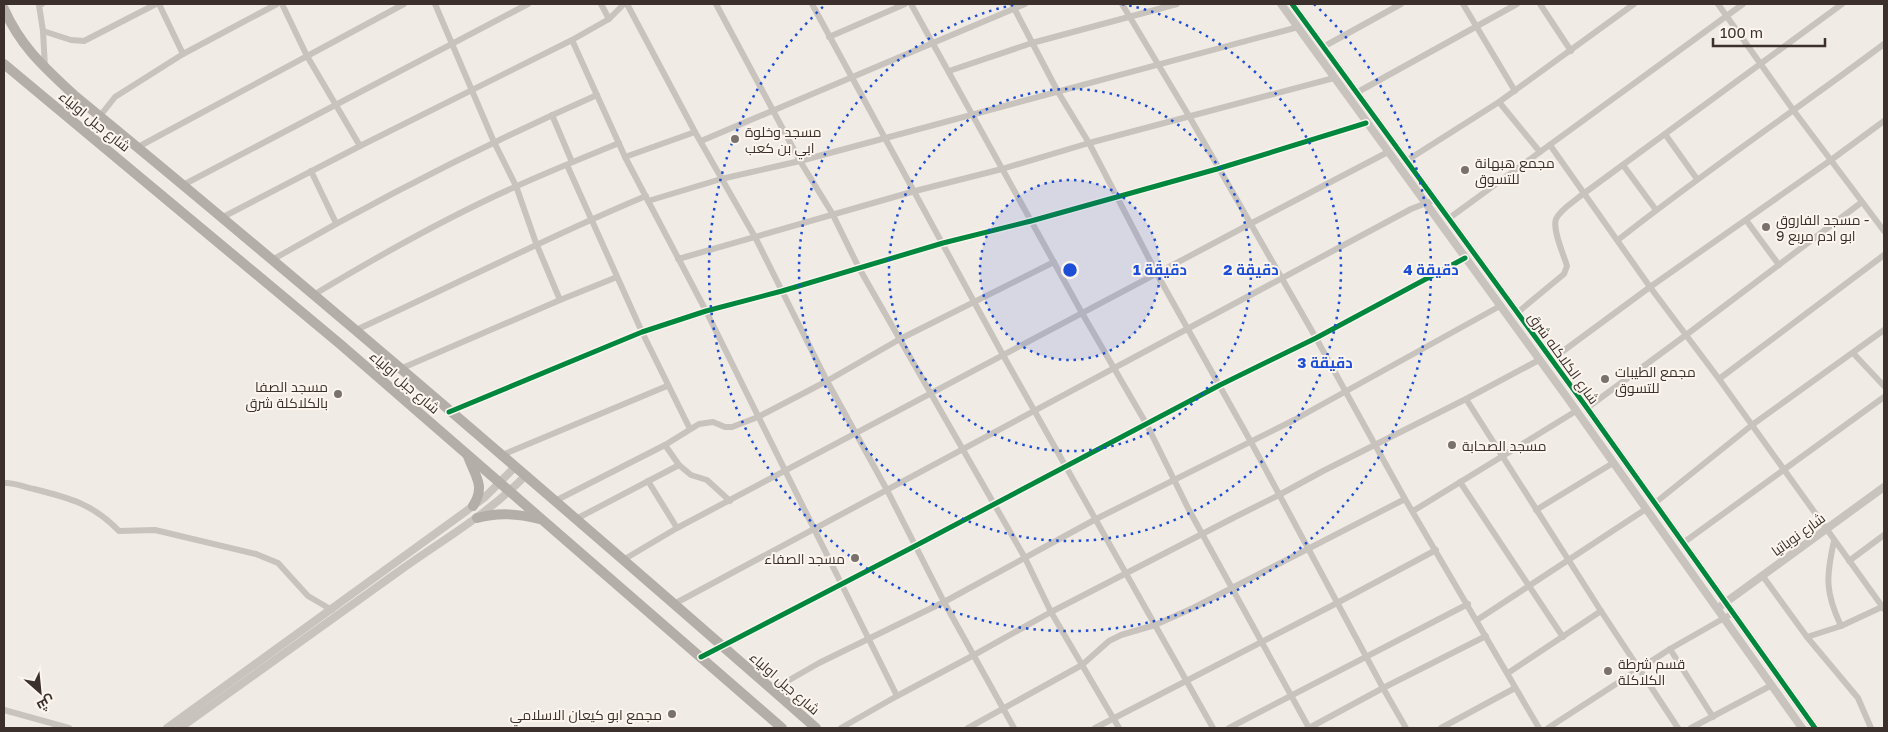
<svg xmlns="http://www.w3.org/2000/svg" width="1888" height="732" font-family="'Golos Text',Cairo,sans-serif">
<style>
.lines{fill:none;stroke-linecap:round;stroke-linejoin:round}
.minor{stroke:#c9c3be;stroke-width:6}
.tertiary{stroke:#c9c3be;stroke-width:8}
.trunk{stroke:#b4aea8;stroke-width:10}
.cycleway-casing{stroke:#fbf5ee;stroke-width:8}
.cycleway{stroke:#00873e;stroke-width:5}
.ring{fill:none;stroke:#1d4ed8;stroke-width:2.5;stroke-dasharray:2.5 5}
.poi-dot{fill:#7a716c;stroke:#fbf5ee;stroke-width:2}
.labels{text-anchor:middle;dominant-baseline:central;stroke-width:4;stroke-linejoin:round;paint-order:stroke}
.street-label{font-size:14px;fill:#3b302b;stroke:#fbf5ee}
.poi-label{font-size:14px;fill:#3b302b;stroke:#fbf5ee;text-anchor:start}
.centre{fill:#1d4ed8;stroke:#fbf5ee;stroke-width:2.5}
.ring-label{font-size:15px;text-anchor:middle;font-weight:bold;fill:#1d4ed8;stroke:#fbf5ee;stroke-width:4;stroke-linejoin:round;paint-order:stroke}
</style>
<rect width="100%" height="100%" fill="#f0ebe5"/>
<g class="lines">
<g class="minor">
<path d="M 42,4 L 39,5 L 43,31 L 45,68"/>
<path d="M 159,4 L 183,54"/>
<path d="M 282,4 L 307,56 L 360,146"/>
<path d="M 435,4 L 494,142 L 516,186 L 536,243 L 560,300"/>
<path d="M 601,4 L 609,19"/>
<path d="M 627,4 L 695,132 L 755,237 L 827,381 L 887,490 L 944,602 L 1014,728"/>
<path d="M 716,4 L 800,161 L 832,213 L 859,268 L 1025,558 L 1051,612 L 1119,728"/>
<path d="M 812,4 L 1003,355 L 1213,728"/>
<path d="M 911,4 L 1082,313 L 1147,425 L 1189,510 L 1309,728"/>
<path d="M 1012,4 L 1058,92 L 1089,143 L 1157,274 L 1251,442 L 1383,688 L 1406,728"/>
<path d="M 1122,4 L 1189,116 L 1316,338 L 1405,499 L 1539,728"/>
<path d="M 1463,4 L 1515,91"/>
<path d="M 1540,4 L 1571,51"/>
<path d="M 1718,4 L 1794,111 L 1884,231"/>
<path d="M 43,31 L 71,40 L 84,41 L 156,4"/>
<path d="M 829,37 L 905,4"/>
<path d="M 572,40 L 625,157 L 706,311 L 897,696"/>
<path d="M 1323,47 L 1401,4"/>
<path d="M 949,71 L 1032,43 L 1177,4"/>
<path d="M 1356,93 L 1517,4"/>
<path d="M 1499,102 L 1540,152"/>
<path d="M 552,115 L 572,162"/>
<path d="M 100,116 L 115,97 L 183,54 L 277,4"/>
<path d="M 1665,134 L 1697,179"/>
<path d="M 701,141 L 1025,4"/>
<path d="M 1550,145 L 1650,287 L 1719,379 L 1884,609"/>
<path d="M 138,147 L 404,4"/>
<path d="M 625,157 L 695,132"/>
<path d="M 1406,161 L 1499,102 L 1634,4"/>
<path d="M 567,165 L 642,332 L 690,429"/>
<path d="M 1623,165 L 1656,210"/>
<path d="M 311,171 L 336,223"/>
<path d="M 183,185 L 528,4"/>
<path d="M 648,201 L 721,179 L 800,161 L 1298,27"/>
<path d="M 223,217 L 360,146 L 572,40 L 609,19 L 624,4"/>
<path d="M 1448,219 L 1743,4"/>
<path d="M 1746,220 L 1779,265"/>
<path d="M 1618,240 C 1704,172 1796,110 1884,44"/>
<path d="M 678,259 L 915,191 L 1002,169 L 1089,143 L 1334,78"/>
<path d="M 272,260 C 378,199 486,144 597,95"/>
<path d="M 315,294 C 380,255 447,217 517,186 C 550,171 585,157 619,143"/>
<path d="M 1517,313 L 1564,274 L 1567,266 C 1564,255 1552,230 1556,219 C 1560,210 1572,203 1579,197 L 1842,4"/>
<path d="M 356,330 C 453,286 547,237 646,196"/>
<path d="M 1853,353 L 1884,386"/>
<path d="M 1551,360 L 1650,287 L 1831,160 L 1884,121"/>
<path d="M 400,369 L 560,300 L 617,277"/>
<path d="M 1719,379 L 1884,255"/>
<path d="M 1466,399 L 1601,611 L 1678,728"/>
<path d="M 1587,408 L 1686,335 L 1862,202"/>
<path d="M 449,412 L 642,332 L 706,311 L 782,291 L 943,243 L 1031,221 L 1217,169 L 1366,123"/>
<path d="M 665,445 L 679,465 L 691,475 L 707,480 L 730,501"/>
<path d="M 502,455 L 667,386"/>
<path d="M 648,481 L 677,528"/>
<path d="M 1460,482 L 1563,637"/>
<path d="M 4,483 C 13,482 24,487 34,489 C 70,498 93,504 119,531 L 155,530 L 256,554 L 278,563 L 308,596 L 332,610"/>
<path d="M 555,501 L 665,445 L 699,424 L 713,422 L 725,427 L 732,427 L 758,417 L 827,381 L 900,339 L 1054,262"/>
<path d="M 1655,503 L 1752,425 L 1884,330"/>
<path d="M 1536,510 L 1613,463"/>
<path d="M 1413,511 L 1576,411"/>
<path d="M 576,519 L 679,465"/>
<path d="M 1834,541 C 1826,577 1825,592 1841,626"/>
<path d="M 1683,543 L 1884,397"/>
<path d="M 623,560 L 677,528 L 1250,224 L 1388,152"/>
<path d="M 1849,561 L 1884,535"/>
<path d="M 1762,575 L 1807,637 L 1858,698 L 1871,728"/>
<path d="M 674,604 L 1411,209 L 1434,200"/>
<path d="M 1477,620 L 1646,509"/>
<path d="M 1807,637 L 1841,626 L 1884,606"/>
<path d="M 1670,649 L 1713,717"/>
<path d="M 701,657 L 915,546 L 1220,385 L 1316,338 L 1465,258"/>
<path d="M 1508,673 L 1601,611"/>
<path d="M 772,690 L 819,663 L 944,602 L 1096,519 L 1294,420 L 1500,306"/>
<path d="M 4,710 L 69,728"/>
<path d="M 841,728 L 897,696 L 974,655 L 1051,612 L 1237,516 L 1279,495 L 1323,471 L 1466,399 L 1539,360"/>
<path d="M 968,728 L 1082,665 L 1109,641 L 1121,635 L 1155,625 L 1193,608 L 1405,499"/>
<path d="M 1095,728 L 1337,603 L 1436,550"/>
<path d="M 1229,728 L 1468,604"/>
<path d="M 1309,728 L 1383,688 L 1486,636"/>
<path d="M 1441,728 L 1515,688"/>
<path d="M 1548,728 L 1670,649 L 1733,613"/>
<path d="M 1691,728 L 1772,685"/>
</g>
<g class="tertiary">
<path d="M 1281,4 L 1566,396 L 1802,728"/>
<path d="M 1292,4 L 1587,408 L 1815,728"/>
<path d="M 1722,605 L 1884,487"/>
<path d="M 167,728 L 465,512 L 485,497 L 515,467"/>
<path d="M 180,728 C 254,675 328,622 402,569 C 444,539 488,514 525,476"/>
</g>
<g class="trunk">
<path d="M 4,9 C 21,47 44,67 74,95 C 325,301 571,513 816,728"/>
<path d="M 4,64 L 340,344 L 782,728"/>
<path d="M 468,456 C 475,476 486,486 473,506"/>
<path d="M 477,518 C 499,512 518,514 540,519"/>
</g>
<defs>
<g id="cycleway">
<path d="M 1292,4 L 1587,408 L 1815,728"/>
<path d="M 449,412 L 642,332 L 706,311 L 782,291 L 943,243 L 1031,221 L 1217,169 L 1366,123"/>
<path d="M 701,657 L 915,546 L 1220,385 L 1316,338 L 1465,258"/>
</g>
</defs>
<use href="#cycleway" class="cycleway-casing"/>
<use href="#cycleway" class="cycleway"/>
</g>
<circle cx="1070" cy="270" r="90" fill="#1d4ed8" fill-opacity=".12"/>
<g class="ring">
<circle cx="1070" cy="270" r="90"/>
<circle cx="1070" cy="270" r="181"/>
<path d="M1122 4A271 271 0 1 1 1018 4"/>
<path d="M1314 4A361 361 0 1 1 826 4"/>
</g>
<g class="poi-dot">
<circle cx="735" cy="139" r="5"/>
<circle cx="1465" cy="170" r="5"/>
<circle cx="1766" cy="227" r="5"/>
<circle cx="1605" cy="379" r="5"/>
<circle cx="338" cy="394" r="5"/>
<circle cx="1452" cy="445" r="5"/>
<circle cx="855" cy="558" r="5"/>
<circle cx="1608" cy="671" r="5"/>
<circle cx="672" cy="714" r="5"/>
</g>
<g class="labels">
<g class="street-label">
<text transform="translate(95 121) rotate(39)">شارع جبل اولياء</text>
<text transform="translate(1564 358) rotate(54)">شارع الكلاكله شرق</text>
<text transform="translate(405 382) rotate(41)">شارع جبل اولياء</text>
<text transform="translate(1798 534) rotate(-36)">شارع نوباتيا</text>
<text transform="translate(785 683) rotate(41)">شارع جبل اولياء</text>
</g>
<g class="poi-label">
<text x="745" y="131">مسجد وخلوة<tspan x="745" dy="16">ابي بن كعب</tspan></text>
<text x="1475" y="162">مجمع هبهانة<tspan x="1475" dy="16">للتسوق</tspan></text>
<text x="1776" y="219">مسجد الفاروق -<tspan x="1776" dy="16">ابو ادم مربع 9</tspan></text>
<text x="1615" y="371">مجمع الطيبات<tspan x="1615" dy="16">للتسوق</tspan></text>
<text x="328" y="386" text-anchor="end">مسجد الصفا<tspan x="328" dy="16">بالكلاكلة شرق</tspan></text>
<text x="1462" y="445">مسجد الصحابة</text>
<text x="845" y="558" text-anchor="end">مسجد الصفاء</text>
<text x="1618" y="663">قسم شرطة<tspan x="1618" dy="16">الكلاكلة</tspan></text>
<text x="662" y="714" text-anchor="end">مجمع ابو كيعان الاسلامي</text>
</g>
</g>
<circle cx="1070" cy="270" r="8" class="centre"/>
<g class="ring-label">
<text x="1160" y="275">1 دقيقة</text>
<text x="1251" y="275">2 دقيقة</text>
<text x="1431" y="275">4 دقيقة</text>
<text x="1325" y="368">3 دقيقة</text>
</g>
<rect width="1888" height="732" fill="none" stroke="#3b302b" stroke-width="10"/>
<g transform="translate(40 692) rotate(153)" stroke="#fbf5ee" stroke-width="4" paint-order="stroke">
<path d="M0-4L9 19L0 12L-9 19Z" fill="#3b302b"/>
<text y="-8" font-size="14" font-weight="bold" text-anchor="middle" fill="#3b302b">ش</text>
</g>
<path d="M1713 38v8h112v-8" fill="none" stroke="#3b302b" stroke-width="2.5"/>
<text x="1720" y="38" font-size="15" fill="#3b302b" stroke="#fbf5ee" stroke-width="4" paint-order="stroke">100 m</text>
</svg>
